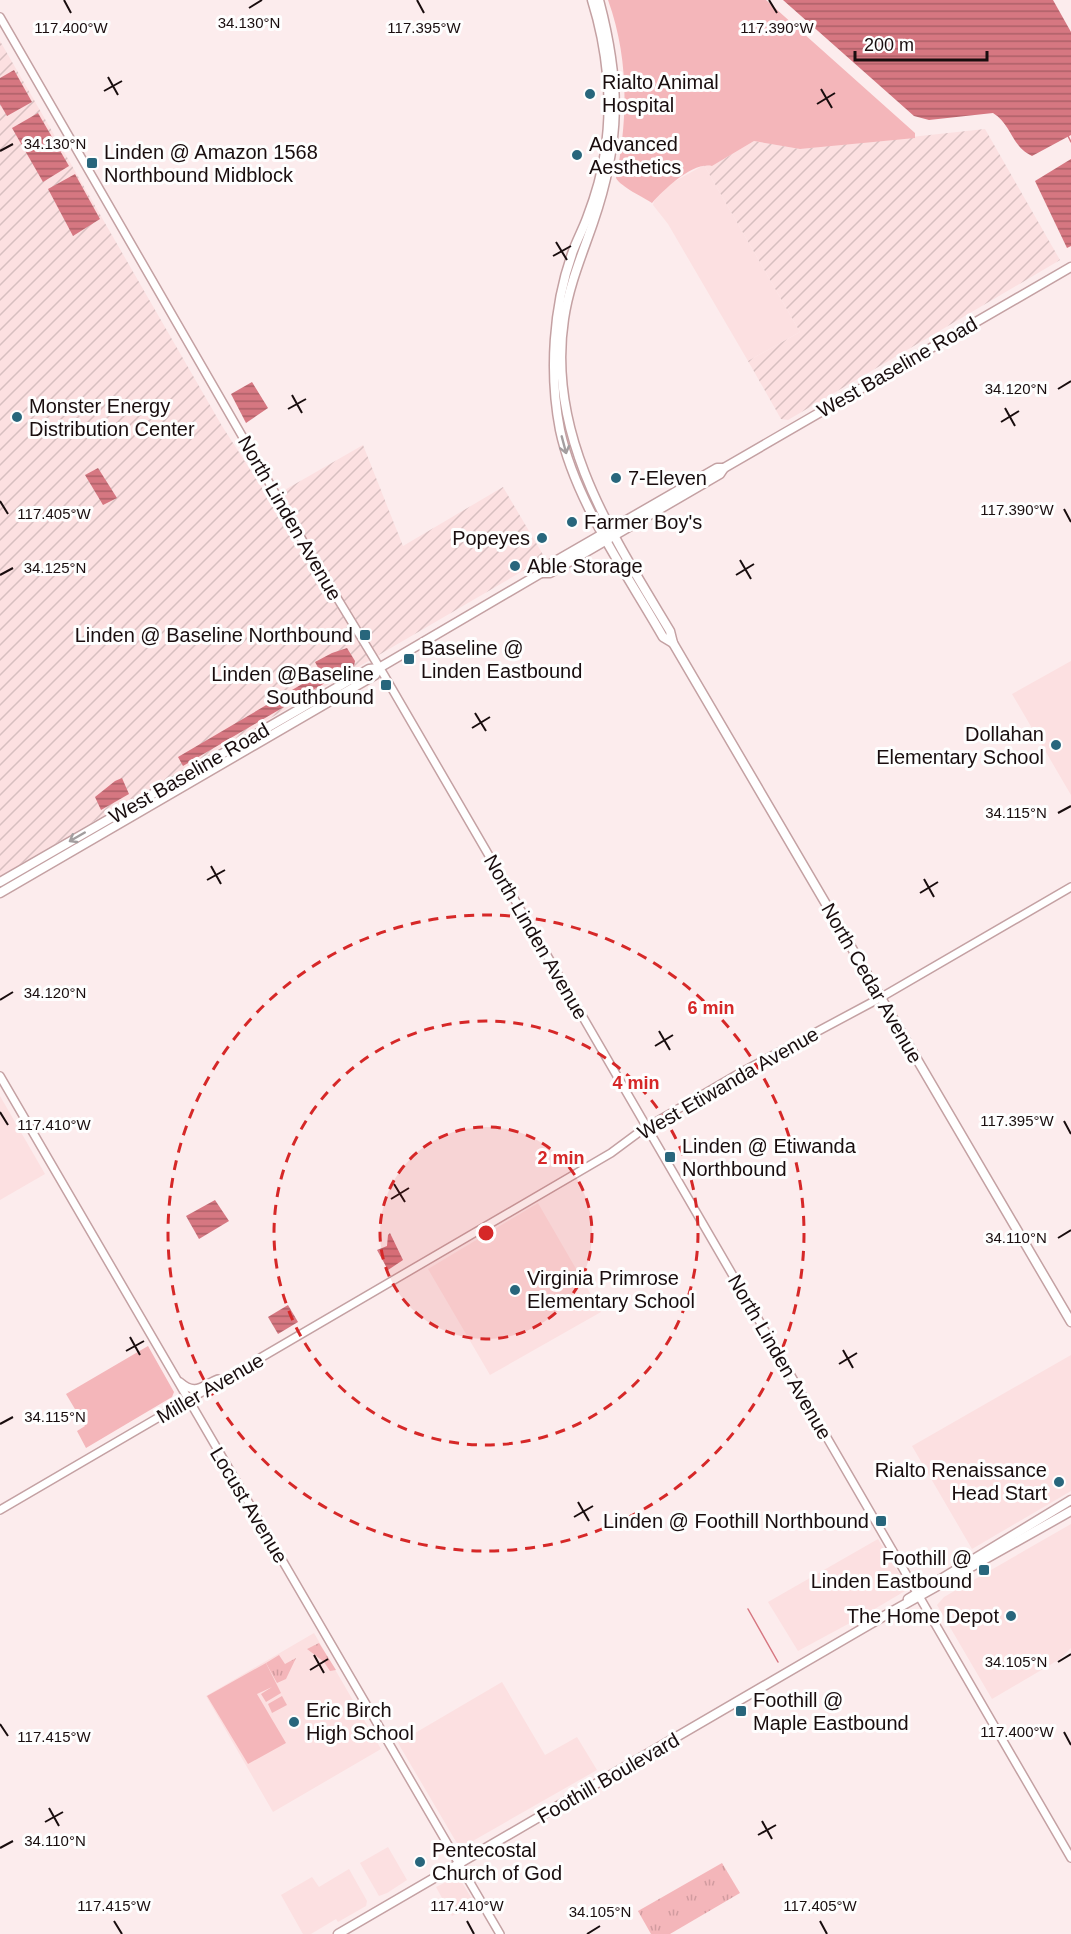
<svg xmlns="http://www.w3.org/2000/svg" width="1071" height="1934" font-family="Helvetica,sans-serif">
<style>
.built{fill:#fce0e1}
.industrial{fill:url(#industrial-furrows)}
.grass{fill:url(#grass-tufts)}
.green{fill:#f4b6ba}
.water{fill:url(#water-rules)}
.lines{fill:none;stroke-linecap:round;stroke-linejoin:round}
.stream{stroke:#d67781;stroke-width:1.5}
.minor-casing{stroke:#c4a1a3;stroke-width:10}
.major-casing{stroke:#c4a1a3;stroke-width:11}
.minor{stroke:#fff;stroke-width:7}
.major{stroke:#fff;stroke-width:8}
.oneway{stroke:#a39e9f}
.ticks{fill:none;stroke:#190d0e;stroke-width:2}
.ring{fill:none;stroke:#d62828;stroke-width:3;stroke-dasharray:10 8}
.poi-dot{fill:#28667c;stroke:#fefefe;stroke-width:2}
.labels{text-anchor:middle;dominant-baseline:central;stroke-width:6;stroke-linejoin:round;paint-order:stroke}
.poi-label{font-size:20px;fill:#190d0e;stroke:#fefefe;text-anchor:start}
.street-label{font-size:20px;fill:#190d0e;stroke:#fefefe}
.ticks-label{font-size:15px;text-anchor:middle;fill:#190d0e;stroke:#fefefe;stroke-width:6;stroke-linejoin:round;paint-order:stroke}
.centre{fill:#d62828;stroke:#fefefe;stroke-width:3}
.ring-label{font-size:18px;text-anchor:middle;font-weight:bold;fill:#d62828;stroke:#fefefe;stroke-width:6;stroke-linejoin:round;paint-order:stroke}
</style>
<defs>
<pattern id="industrial-furrows" width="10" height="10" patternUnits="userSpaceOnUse" patternTransform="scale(1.5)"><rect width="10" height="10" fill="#fce0e1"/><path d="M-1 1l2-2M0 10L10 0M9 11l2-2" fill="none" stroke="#d7bfc0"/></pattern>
<pattern id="grass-tufts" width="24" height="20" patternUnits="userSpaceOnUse" patternTransform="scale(1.5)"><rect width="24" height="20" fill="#f4b6ba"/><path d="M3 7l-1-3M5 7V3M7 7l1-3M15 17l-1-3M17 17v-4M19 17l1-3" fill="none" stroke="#d19b9f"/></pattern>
<pattern id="water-rules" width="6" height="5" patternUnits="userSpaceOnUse" patternTransform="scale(1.5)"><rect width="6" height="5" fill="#d67781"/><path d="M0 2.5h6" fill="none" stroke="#ad6068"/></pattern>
</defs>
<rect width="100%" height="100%" fill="#fceced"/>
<g class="built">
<path d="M 704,165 L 800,332 L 748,361 L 668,224 L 653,205 L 654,201 L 670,184 Z"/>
<path d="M 1071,661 L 1071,795 L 1012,694 Z"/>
<path d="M 0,1096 L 45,1174 L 0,1200 Z"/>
<path d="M 538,1203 L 601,1312 L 490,1375 L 428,1269 Z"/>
<path d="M 1071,1355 L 1071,1491 L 972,1549 L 912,1446 Z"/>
<path d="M 1071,1524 L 1071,1648 L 1060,1659 L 992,1699 L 937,1605 L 944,1597 Z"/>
<path d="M 878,1539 L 907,1587 L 905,1591 L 861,1617 L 798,1651 L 768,1602 Z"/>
<path d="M 314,1633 L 381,1749 L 273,1812 L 206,1696 Z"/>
<path d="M 502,1682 L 545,1755 L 577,1737 L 597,1770 L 464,1846 L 461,1846 L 458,1845 L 398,1743 Z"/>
<path d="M 388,1847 L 407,1880 L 387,1893 L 379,1896 L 360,1863 Z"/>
<path d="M 349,1869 L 367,1901 L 366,1906 L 338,1922 L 336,1919 L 311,1934 L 303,1934 L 281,1895 L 312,1877 L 319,1887 Z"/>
<path d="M 458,1876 L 475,1904 L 452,1916 L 436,1887 Z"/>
</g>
<g class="industrial">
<path d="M 0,41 L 222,426 L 269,499 L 363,445 L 403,546 L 503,487 L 545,558 L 0,876 Z"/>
<path d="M 985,129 L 1060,260 L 788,420 L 781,419 L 748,361 L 800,332 L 704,165 L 712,166 L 754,141 L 800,149 Z"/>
</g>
<g class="grass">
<path d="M 319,1643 L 336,1670 L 330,1671 L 324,1662 L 307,1649 Z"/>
<path d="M 279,1655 L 285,1664 L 296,1658 L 286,1679 L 277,1683 L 266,1663 Z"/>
<path d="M 722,1863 L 740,1893 L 670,1934 L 651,1934 L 638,1911 Z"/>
</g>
<g class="green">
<path d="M 608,0 L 766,0 L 915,133 L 915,138 L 800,149 L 754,141 L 712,166 C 692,162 665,189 652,203 C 643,197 621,187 616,178 C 628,119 629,58 608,0 Z"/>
<path d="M 148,1346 L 174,1392 L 172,1397 L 86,1448 L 77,1431 L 85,1426 L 66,1394 Z"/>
<path d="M 266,1663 L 281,1693 L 266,1702 L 261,1694 L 272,1687 L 257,1694 L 286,1743 L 248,1764 L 207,1696 Z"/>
<path d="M 282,1696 L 287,1705 L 272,1713 L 268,1704 Z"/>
</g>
<g class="water">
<path d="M 783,0 L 1053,0 L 1071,32 L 1071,135 L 1032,156 C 1011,146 1012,125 993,113 L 929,120 L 914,116 Z"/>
<path d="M 14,70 L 32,102 L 7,116 L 0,104 L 0,78 Z"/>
<path d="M 38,113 L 69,166 L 43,182 L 12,128 Z"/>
<path d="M 1071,159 L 1071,246 L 1067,248 L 1035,181 Z"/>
<path d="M 75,174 L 100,219 L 73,236 L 48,189 Z"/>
<path d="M 252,382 L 268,408 L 246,423 L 231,394 Z"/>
<path d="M 98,468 L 117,498 L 103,505 L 85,475 Z"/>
<path d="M 347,648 L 355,661 L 354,666 L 183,766 L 178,757 L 321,673 L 315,662 L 332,653 Z"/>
<path d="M 122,778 L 129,794 L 101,810 L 95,797 L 115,781 Z"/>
<path d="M 215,1200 L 229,1221 L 199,1239 L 186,1216 Z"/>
<path d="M 390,1233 L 403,1260 L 388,1270 L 377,1250 L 387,1246 L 388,1235 Z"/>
<path d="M 288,1305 L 298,1322 L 278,1334 L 268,1317 Z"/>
</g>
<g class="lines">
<g class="stream">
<path d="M 1068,136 L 1071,142"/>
<path d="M 748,1609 L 778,1662"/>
</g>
<defs>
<g id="minor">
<path d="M 0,17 L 308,550 L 384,675 L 566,988 L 1071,1858"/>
<path d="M 0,1076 L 500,1934"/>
<path d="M 180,1382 C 196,1396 202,1385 218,1379"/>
<path d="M 0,1510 L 611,1153 L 642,1130 L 738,1074 L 880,998 L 1071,887"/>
</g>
<g id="major">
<path d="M 592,0 C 607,48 613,102 605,152 C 602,174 595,197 587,218 C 583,229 577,240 573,251 C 553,306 549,373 560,430 C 575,501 627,574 663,637 L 673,643"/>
<path d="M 599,0 C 621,83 621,142 593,223 C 582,255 569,285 564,319 C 546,436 613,536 670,631 L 673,643 L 1071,1322"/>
<path d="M 541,573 L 550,573 L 720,474 L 724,468 L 1071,267"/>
<path d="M 0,882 L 369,669 L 379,668 L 541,573 L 547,566 L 717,468 L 724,468"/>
<path d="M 0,893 L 375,675 L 379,668"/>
<path d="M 908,1599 L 1071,1500"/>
<path d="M 338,1934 L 891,1612 L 1071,1511"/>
</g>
</defs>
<use href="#minor" class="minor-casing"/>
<use href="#major" class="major-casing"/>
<use href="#minor" class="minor"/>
<use href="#major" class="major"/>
</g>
<defs><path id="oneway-shaft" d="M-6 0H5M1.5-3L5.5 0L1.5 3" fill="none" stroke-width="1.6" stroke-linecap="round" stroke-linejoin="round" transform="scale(1.5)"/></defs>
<g class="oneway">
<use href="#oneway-shaft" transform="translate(564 445) rotate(75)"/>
<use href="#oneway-shaft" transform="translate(77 837) rotate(150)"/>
</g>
<path class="ticks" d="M 64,0 L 71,13M 417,0 L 424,13M 769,0 L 777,13M 249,8 L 262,0M 108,77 L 118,95M 821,89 L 832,108M 104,91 L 122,81M 817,104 L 835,93M 0,151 L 13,144M 556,242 L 567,260M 553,256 L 571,246M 1058,389 L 1071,381M 292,395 L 302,413M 1005,408 L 1015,426M 288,409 L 306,399M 1001,422 L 1019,411M 0,501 L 8,514M 1064,509 L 1071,522M 740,560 L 751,579M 0,575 L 13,568M 736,575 L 754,564M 475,713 L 486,731M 472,728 L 490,717M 1058,813 L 1071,806M 211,866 L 221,884M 924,879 L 934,897M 207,880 L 225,870M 920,893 L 938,882M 0,1000 L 13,992M 659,1031 L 670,1050M 655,1046 L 673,1035M 0,1112 L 8,1125M 1064,1121 L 1071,1134M 394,1184 L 405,1202M 391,1199 L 409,1188M 1058,1238 L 1071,1230M 130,1337 L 140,1355M 843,1350 L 853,1368M 126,1351 L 144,1341M 839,1364 L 857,1353M 0,1424 L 13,1417M 578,1502 L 589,1521M 574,1517 L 593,1506M 314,1655 L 324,1673M 1058,1662 L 1071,1654M 310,1670 L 328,1659M 0,1724 L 8,1736M 1064,1732 L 1071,1745M 49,1808 L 59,1826M 762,1821 L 772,1839M 45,1822 L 63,1812M 758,1835 L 776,1825M 0,1848 L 13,1841M 114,1921 L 122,1934M 467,1921 L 474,1934M 820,1921 L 827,1934M 587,1934 L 600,1926"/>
<circle cx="486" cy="1233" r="106" fill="#d62828" fill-opacity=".12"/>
<g class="ring">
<circle cx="486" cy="1233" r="106"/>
<circle cx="486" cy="1233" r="212"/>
<circle cx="486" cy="1233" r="318"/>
</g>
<g class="poi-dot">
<circle cx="590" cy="94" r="6"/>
<circle cx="577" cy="155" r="6"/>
<rect x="86" y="157" width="12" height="12" rx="3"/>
<circle cx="17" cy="417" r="6"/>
<circle cx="616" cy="478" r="6"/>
<circle cx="572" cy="522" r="6"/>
<circle cx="542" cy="538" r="6"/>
<circle cx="515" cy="566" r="6"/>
<rect x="359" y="629" width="12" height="12" rx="3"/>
<rect x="403" y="653" width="12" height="12" rx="3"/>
<rect x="380" y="679" width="12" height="12" rx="3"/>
<circle cx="1056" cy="745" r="6"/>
<rect x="664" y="1151" width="12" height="12" rx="3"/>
<circle cx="515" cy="1290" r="6"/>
<circle cx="1059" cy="1482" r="6"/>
<rect x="875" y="1515" width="12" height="12" rx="3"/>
<rect x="978" y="1564" width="12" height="12" rx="3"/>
<circle cx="1011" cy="1616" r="6"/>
<rect x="735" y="1705" width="12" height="12" rx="3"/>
<circle cx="294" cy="1722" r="6"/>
<circle cx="420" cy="1862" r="6"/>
</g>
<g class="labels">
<g class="poi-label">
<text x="602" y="82">Rialto Animal<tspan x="602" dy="23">Hospital</tspan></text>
<text x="589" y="144">Advanced<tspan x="589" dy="23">Aesthetics</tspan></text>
<text x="104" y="152">Linden @ Amazon 1568<tspan x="104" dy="23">Northbound Midblock</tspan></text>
<text x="29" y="406">Monster Energy<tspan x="29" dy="23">Distribution Center</tspan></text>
<text x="628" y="478">7-Eleven</text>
<text x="584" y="522">Farmer Boy's</text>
<text x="530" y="538" text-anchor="end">Popeyes</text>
<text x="527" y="566">Able Storage</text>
<text x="353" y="635" text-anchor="end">Linden @ Baseline Northbound</text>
<text x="421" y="648">Baseline @<tspan x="421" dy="23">Linden Eastbound</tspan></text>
<text x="374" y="674" text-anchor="end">Linden @Baseline<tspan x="374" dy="23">Southbound</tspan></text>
<text x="1044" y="734" text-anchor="end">Dollahan<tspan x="1044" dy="23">Elementary School</tspan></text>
<text x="682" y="1146">Linden @ Etiwanda<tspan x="682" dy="23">Northbound</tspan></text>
<text x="527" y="1278">Virginia Primrose<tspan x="527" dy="23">Elementary School</tspan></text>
<text x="1047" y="1470" text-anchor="end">Rialto Renaissance<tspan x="1047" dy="23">Head Start</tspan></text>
<text x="869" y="1521" text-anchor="end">Linden @ Foothill Northbound</text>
<text x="972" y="1558" text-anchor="end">Foothill @<tspan x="972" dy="23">Linden Eastbound</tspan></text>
<text x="999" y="1616" text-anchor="end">The Home Depot</text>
<text x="753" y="1700">Foothill @<tspan x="753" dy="23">Maple Eastbound</tspan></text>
<text x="306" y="1710">Eric Birch<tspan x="306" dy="23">High School</tspan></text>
<text x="432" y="1850">Pentecostal<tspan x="432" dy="23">Church of God</tspan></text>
</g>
<g class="street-label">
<text transform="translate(897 367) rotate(-30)">West Baseline Road</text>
<text transform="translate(290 518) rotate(60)">North Linden Avenue</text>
<text transform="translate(189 773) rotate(-30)">West Baseline Road</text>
<text transform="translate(536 937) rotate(60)">North Linden Avenue</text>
<text transform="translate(872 983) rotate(60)">North Cedar Avenue</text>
<text transform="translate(728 1083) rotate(-30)">West Etiwanda Avenue</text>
<text transform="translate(780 1357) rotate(60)">North Linden Avenue</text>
<text transform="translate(210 1388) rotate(-30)">Miller Avenue</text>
<text transform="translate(249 1505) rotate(59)">Locust Avenue</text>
<text transform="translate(608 1778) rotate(-30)">Foothill Boulevard</text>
</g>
</g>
<g class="ticks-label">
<text x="249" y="28">34.130°N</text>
<text x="71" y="33">117.400°W</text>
<text x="777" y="33">117.390°W</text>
<text x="424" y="33">117.395°W</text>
<text x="55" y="149">34.130°N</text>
<text x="1016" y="394">34.120°N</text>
<text x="1017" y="515">117.390°W</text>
<text x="54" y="519">117.405°W</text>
<text x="55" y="573">34.125°N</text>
<text x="1016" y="818">34.115°N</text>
<text x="55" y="998">34.120°N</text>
<text x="1017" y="1126">117.395°W</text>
<text x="54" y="1130">117.410°W</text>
<text x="1016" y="1243">34.110°N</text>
<text x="55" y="1422">34.115°N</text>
<text x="1016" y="1667">34.105°N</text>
<text x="1017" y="1737">117.400°W</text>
<text x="54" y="1742">117.415°W</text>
<text x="55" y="1846">34.110°N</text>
<text x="114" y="1911">117.415°W</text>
<text x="467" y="1911">117.410°W</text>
<text x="820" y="1911">117.405°W</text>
<text x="600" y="1917">34.105°N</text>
</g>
<circle cx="486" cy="1233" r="9" class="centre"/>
<g class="ring-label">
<text x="711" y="1014">6 min</text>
<text x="636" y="1089">4 min</text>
<text x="561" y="1164">2 min</text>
</g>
<path d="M855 51v9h132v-9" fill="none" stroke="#190d0e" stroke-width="3"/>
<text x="864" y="51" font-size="18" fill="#190d0e" stroke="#fefefe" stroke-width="4.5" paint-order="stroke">200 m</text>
</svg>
